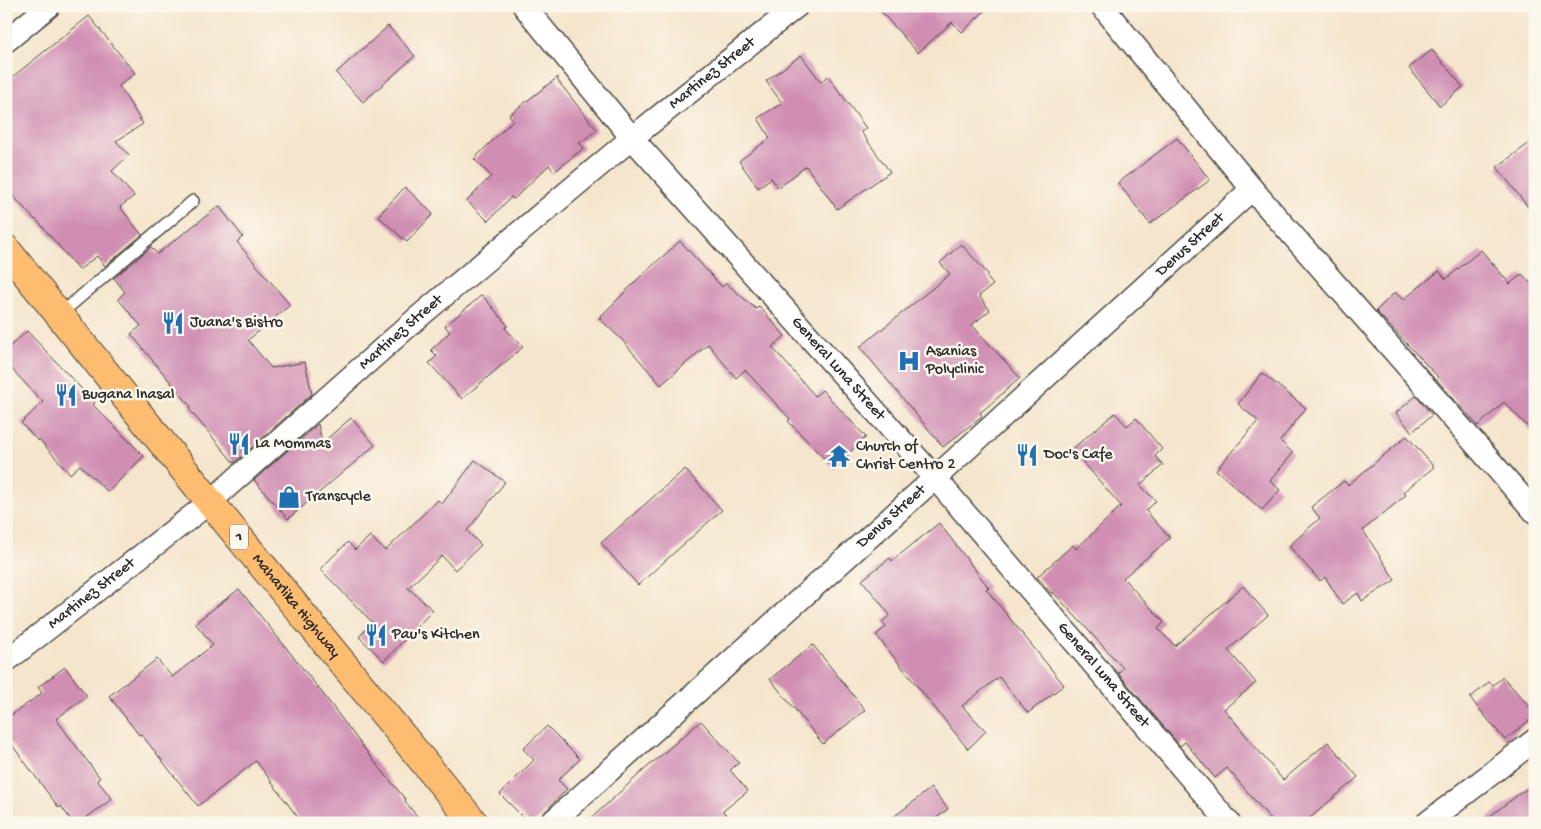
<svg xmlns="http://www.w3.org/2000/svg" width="1541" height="829" font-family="'Gochi Hand',sans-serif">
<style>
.building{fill:#d08eb3}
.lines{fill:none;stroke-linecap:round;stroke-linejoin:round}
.lane-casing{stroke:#494743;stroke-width:14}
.street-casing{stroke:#494743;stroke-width:25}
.highway-casing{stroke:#494743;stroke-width:30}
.lane{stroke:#fff;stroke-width:11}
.street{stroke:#fff;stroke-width:22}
.highway{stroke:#febc70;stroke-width:28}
.labels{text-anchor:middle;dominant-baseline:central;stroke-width:5;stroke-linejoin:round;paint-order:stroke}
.shield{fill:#fbf7ec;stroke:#696865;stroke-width:1}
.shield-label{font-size:15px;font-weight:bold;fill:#2b2b2b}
.street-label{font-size:16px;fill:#2b2b2b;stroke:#fbf7ec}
.poi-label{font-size:16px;fill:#2b2b2b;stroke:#fbf7ec;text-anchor:start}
</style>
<rect width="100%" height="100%" fill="#fbf7ec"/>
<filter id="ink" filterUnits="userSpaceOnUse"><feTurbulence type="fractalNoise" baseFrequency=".02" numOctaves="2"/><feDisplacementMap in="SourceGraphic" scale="10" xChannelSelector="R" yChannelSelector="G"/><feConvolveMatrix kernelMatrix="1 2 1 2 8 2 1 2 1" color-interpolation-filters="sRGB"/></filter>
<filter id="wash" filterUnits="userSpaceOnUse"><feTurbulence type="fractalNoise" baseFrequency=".0096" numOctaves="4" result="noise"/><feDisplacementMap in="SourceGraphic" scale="20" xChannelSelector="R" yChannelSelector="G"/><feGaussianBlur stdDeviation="1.12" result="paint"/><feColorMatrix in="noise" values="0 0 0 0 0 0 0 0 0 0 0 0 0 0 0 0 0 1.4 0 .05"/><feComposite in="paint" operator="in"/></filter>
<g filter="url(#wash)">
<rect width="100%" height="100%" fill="#f5e5cc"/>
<g id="blocks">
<g class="building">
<path d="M 876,6 L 990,6 L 962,32 L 952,22 L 918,53 Z"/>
<path d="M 89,16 L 135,73 L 119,86 L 143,124 L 116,141 L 129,155 L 112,171 L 134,196 L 120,207 L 142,235 L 105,266 L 97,256 L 79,270 L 36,219 L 35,220 L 6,188 L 6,82 Z"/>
<path d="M 388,26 L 415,56 L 363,102 L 336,73 Z"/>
<path d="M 1432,50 L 1463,87 L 1440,106 L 1409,68 Z"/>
<path d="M 801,55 L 821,82 L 828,76 L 866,128 L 861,132 L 890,172 L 837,209 L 806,166 L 778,188 L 771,178 L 758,188 L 739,161 L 770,138 L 758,118 L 782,103 L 766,81 Z"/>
<path d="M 558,77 L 558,81 L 597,130 L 579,143 L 584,148 L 554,172 L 549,165 L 514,199 L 511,197 L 488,221 L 467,201 L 491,176 L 474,159 L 513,120 L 509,115 Z"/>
<path d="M 1177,138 L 1210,180 L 1150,224 L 1118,183 Z"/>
<path d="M 1535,139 L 1535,216 L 1497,167 Z"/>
<path d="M 405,187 L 433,214 L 407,242 L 378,216 Z"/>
<path d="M 219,206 L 243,237 L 237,242 L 290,305 L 248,340 L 271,368 L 305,362 L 312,394 L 234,463 L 189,409 L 191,407 L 131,334 L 141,326 L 118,299 L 125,292 L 114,278 L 151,247 L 157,254 Z"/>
<path d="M 680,241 L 722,287 L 726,283 L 756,309 L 759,306 L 785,336 L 772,347 L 815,396 L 822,390 L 866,437 L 833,468 L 788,421 L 790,419 L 745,370 L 736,378 L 708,344 L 661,385 L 622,340 L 599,318 L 643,274 Z"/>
<path d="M 961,244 L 988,274 L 986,276 L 993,285 L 979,296 L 990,310 L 972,325 L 1020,378 L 980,413 L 982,416 L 943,447 L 860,347 L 950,274 L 940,263 Z"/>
<path d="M 1481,250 L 1510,284 L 1522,274 L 1535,288 L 1535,434 L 1504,402 L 1478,426 L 1436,379 L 1438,377 L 1376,311 L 1395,292 L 1403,300 L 1439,271 L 1446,279 Z"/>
<path d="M 482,295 L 508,326 L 505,328 L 523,347 L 462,399 L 429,363 L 437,356 L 431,350 L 450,332 L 445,326 Z"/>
<path d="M 27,331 L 95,403 L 93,405 L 144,456 L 108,492 L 80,465 L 70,474 L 39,439 L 38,441 L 21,423 L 43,402 L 6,363 L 6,350 Z"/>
<path d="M 1262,373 L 1306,408 L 1280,441 L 1293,453 L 1270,481 L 1280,490 L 1262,510 L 1216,470 L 1258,421 L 1238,404 Z"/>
<path d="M 1416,396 L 1432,415 L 1412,432 L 1396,413 Z"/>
<path d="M 1115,413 L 1127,426 L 1136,418 L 1162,449 L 1155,456 L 1163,465 L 1140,485 L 1156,501 L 1146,511 L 1170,538 L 1123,578 L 1164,622 L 1158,629 L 1175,646 L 1243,586 L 1268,615 L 1228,650 L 1256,683 L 1224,709 L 1283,780 L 1328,742 L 1358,777 L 1304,823 L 1274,823 L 1227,768 L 1215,778 L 1185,742 L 1180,746 L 1118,673 L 1123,668 L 1053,592 L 1051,593 L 1037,577 L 1073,545 L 1076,549 L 1121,506 L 1072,449 Z"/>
<path d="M 351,418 L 375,445 L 288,519 L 254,480 L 318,424 L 322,443 Z"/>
<path d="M 1407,436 L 1434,467 L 1403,492 L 1406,495 L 1363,530 L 1395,580 L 1362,601 L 1358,593 L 1342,604 L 1325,577 L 1320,581 L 1289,546 L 1320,518 L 1311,507 L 1344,481 L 1348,485 Z"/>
<path d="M 475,460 L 505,482 L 467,531 L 481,545 L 455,570 L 442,556 L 408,588 L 433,610 L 384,661 L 359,637 L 372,622 L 320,569 L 348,542 L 355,550 L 370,536 L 385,551 L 438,500 L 442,504 Z"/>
<path d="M 685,469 L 722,510 L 638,585 L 601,543 Z"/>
<path d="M 939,523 L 989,588 L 986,589 L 1064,685 L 1028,713 L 999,677 L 962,706 L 986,731 L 968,749 L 876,635 L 886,627 L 882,622 L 890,615 L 862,580 L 890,558 L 892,561 Z"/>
<path d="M 239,589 L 320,690 L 370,756 L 406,800 L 405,801 L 422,823 L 302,823 L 256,761 L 198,806 L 141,734 L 139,735 L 109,696 L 157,659 L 172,677 L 213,645 L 195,623 Z"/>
<path d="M 813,645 L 865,710 L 823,744 L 770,679 Z"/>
<path d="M 65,667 L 87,696 L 56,719 L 100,778 L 97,780 L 112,799 L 79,823 L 73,823 L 61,806 L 59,808 L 6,737 L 6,719 L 42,693 L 38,687 Z"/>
<path d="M 1503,677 L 1535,713 L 1535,716 L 1505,740 L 1470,698 L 1489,682 L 1493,685 Z"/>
<path d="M 701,721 L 739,763 L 730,770 L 748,791 L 723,811 L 733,823 L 586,823 L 644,770 Z"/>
<path d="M 547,726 L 580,759 L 558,780 L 567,789 L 534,823 L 529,823 L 500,794 L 534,760 L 523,749 Z"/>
<path d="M 1535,782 L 1535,823 L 1481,823 Z"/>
<path d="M 931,788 L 948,809 L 930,823 L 886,823 Z"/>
</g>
</g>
</g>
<g filter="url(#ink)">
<use href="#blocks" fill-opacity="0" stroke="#494743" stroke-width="1"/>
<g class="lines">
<defs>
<path id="lane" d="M 59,315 L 193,201"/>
<g id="street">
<path id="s1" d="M 524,6 L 632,138 L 935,478 L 1229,823"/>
<path d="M 1102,6 L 1252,189 L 1535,512"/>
<path d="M 6,41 L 49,6"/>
<path id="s2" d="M 6,661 L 210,502 L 415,320 L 632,138 L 797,6"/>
<path id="s3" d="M 551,823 L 935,478 L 1252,189"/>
<path d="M 1427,823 L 1535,740"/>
</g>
<g id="highway">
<path id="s4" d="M 6,249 L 210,502 L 474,823"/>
</g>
</defs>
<use href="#lane" class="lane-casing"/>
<use href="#street" class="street-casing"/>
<use href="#highway" class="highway-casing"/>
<use href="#lane" class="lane"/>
<use href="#street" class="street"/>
<use href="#highway" class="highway"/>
</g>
</g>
<defs>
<symbol id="restaurant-bare" viewBox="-9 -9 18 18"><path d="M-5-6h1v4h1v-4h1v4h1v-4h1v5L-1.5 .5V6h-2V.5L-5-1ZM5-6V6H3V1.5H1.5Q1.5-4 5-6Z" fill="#1f6fb2" stroke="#fbf7ec" stroke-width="2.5" paint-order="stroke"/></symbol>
<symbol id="hospital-bare" viewBox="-9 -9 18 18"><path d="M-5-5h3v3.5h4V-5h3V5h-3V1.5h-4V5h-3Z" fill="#1f6fb2" stroke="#fbf7ec" stroke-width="2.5" paint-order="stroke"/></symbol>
<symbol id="temple-bare" viewBox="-9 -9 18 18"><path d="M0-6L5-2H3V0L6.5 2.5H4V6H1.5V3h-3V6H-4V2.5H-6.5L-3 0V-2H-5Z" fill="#1f6fb2" stroke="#fbf7ec" stroke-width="2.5" paint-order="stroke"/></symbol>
<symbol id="shop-bare" viewBox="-9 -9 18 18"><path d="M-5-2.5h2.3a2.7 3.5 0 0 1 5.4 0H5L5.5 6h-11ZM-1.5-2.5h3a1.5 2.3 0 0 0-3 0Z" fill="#1f6fb2" stroke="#fbf7ec" stroke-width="2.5" paint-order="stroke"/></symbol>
</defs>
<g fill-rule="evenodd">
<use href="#restaurant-bare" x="157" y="307" width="32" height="32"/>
<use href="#hospital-bare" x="893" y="345" width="32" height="32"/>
<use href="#restaurant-bare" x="50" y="379" width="32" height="32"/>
<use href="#restaurant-bare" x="223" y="428" width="32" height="32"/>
<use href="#restaurant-bare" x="1011" y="439" width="32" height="32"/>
<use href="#temple-bare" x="823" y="440" width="32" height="32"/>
<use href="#shop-bare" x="273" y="481" width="32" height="32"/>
<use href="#restaurant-bare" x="360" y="619" width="32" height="32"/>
</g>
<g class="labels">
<rect class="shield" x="230" y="524.5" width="18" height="25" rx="4"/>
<g class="shield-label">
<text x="239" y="537">1</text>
</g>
<g class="street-label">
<text stroke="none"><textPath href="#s2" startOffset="919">Martinez Street</textPath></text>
<text stroke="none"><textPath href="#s3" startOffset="862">Denus Street</textPath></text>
<text stroke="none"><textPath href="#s2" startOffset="514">Martinez Street</textPath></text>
<text stroke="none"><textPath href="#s1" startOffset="480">General Luna Street</textPath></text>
<text stroke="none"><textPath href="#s3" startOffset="458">Denus Street</textPath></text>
<text stroke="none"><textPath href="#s2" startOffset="109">Martinez Street</textPath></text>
<text stroke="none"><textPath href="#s4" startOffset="460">Maharlika Highway</textPath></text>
<text stroke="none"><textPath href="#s1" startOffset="885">General Luna Street</textPath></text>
</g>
<g class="poi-label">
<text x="190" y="323">Juana's Bistro</text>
<text x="926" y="352">Asanias<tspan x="926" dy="18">Polyclinic</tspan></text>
<text x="82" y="395">Bugana Inasal</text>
<text x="255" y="444">La Mommas</text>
<text x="856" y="447">Church of<tspan x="856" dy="18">Christ Centro 2</tspan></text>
<text x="1044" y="455">Doc's Cafe</text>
<text x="306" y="497">Transcycle</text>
<text x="392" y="635">Pau's Kitchen</text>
</g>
</g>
<rect width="1541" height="829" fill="none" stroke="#fbf7ec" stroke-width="25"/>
</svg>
